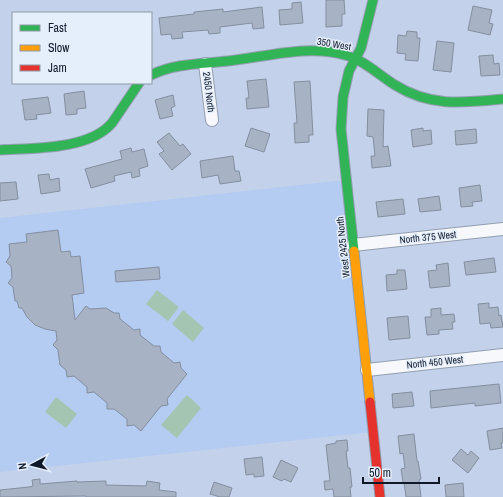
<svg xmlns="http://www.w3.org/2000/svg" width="503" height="497" font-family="'Archivo Narrow',sans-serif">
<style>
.built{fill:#b4cbf2}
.green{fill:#a4c5b1}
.building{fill:#a7b3c5;stroke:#838ea0}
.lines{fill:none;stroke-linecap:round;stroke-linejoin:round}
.street-casing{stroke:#929eb0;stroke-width:14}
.fast-casing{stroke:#929eb0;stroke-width:11}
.slow-casing{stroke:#929eb0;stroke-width:11}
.jam-casing{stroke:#929eb0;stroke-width:11}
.street{stroke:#f6f8fc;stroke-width:12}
.fast{stroke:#30b455;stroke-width:9}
.slow{stroke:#ff9f0a;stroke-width:9}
.jam{stroke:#e5322d;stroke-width:9}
.labels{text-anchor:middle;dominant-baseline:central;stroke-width:3;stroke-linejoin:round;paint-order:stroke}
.street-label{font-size:10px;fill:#0f1929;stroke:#e5eefb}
</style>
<rect width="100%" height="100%" fill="#c3d2ea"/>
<path class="built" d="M 345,180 L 372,432 L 0,472 L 0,218 Z"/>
<g class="green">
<path d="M 157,290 L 179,307 L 168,321 L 146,304 Z"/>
<path d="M 183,310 L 204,328 L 193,342 L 172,324 Z"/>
<path d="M 187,395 L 201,408 L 177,438 L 161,425 Z"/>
<path d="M 56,397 L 77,414 L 66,428 L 45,412 Z"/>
</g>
<g class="building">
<path d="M 326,0 L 344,0 L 345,14 L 342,14 L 342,26 L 326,27 Z"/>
<path d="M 301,2 L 303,23 L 280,25 L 279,10 L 292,9 L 292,3 Z"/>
<path d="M 473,6 L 492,10 L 489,23 L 493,24 L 490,35 L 468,30 Z"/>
<path d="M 262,7 L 264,28 L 253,29 L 252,23 L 220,27 L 220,33 L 209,34 L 208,30 L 182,32 L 183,38 L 172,39 L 171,34 L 161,35 L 159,18 L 194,14 L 194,12 L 223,9 L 223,12 Z"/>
<path d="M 407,31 L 417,32 L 417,38 L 420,38 L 418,61 L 405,60 L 406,54 L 397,53 L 398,35 L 406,36 Z"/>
<path d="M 437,41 L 454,43 L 451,72 L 433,70 Z"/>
<path d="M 493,55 L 494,64 L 499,63 L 500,75 L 481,76 L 479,56 Z"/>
<path d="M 266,79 L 269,107 L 247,109 L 246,98 L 249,98 L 247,81 Z"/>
<path d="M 310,81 L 313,135 L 309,135 L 309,142 L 295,143 L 294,123 L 297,123 L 294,82 Z"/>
<path d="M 84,91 L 86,108 L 77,109 L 77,114 L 66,115 L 64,94 Z"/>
<path d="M 173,95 L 175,106 L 171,108 L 173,116 L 160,119 L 155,100 Z"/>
<path d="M 48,97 L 51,113 L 36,115 L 37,119 L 25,120 L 22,100 Z"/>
<path d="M 368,109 L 384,110 L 383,147 L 388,146 L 391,166 L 372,168 L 371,156 L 375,156 L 373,137 L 367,136 Z"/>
<path d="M 251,128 L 270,134 L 264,152 L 245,146 Z"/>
<path d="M 423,128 L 423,131 L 431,130 L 432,144 L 413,147 L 411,130 Z"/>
<path d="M 476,129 L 477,143 L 456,145 L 455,131 Z"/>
<path d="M 169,133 L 180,146 L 183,144 L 191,154 L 172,170 L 159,154 L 164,151 L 157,142 Z"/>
<path d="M 131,148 L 132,152 L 144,149 L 148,166 L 139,169 L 140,176 L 132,178 L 131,172 L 114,176 L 115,181 L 91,188 L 85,169 L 122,159 L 120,151 Z"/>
<path d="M 233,156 L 235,171 L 239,171 L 241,181 L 220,184 L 218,175 L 202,178 L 200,161 Z"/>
<path d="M 49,174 L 50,180 L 59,178 L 60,191 L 41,194 L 38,175 Z"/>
<path d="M 16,182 L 18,199 L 0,201 L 0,183 Z"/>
<path d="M 480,185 L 482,201 L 472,202 L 473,206 L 461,207 L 459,188 Z"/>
<path d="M 439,196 L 441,210 L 420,212 L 418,199 Z"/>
<path d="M 403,199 L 405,214 L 378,217 L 376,202 Z"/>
<path d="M 58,230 L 61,252 L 70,251 L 71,257 L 80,256 L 84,293 L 72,295 L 75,320 L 86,306 L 90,309 L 106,308 L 114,313 L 119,313 L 120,319 L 134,330 L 140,329 L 140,335 L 154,346 L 160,346 L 161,352 L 174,363 L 180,362 L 181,368 L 187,374 L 167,399 L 168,405 L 161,406 L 141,431 L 134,425 L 127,426 L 127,419 L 114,409 L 107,409 L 107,403 L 94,392 L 87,393 L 87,387 L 74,376 L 67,377 L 66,370 L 60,365 L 58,350 L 53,345 L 57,340 L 56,331 L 45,329 L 35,325 L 27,317 L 22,308 L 19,308 L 17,301 L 15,301 L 13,287 L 8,283 L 12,278 L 11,266 L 6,262 L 10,256 L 9,244 L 27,242 L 26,234 Z"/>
<path d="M 494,258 L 496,272 L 466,275 L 464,262 Z"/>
<path d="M 448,263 L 450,286 L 430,288 L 428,271 L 437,270 L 436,265 Z"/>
<path d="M 159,267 L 160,279 L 116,282 L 115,271 Z"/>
<path d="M 397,270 L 405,270 L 407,289 L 387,291 L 386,275 L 397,274 Z"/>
<path d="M 489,303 L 489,308 L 498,307 L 499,316 L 501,315 L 503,327 L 491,328 L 490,323 L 480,324 L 478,304 Z"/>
<path d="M 441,308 L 441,315 L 454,314 L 455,322 L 452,322 L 453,329 L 439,330 L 439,334 L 427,335 L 425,317 L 431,317 L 431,309 Z"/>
<path d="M 408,316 L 410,338 L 389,340 L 387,318 Z"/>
<path d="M 499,384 L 501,403 L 475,406 L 475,403 L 431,408 L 430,391 Z"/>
<path d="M 412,392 L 414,406 L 393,408 L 392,394 Z"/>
<path d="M 503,428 L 503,443 L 501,443 L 502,448 L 490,450 L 487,431 Z"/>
<path d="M 414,434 L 417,461 L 418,461 L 421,479 L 419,480 L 421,497 L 406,497 L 404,482 L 403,482 L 401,469 L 405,468 L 403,453 L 400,454 L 398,436 Z"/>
<path d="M 347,440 L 348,451 L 346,451 L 348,468 L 350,468 L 352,487 L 350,487 L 351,497 L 334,497 L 333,489 L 325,490 L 324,481 L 330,481 L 326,445 L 336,443 L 336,441 Z"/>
<path d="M 461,449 L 468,455 L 471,451 L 479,458 L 468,473 L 452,460 Z"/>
<path d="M 262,457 L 264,476 L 254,477 L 254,474 L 246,475 L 244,459 Z"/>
<path d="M 281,460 L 298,468 L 291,482 L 284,479 L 282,481 L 273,477 Z"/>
<path d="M 40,479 L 40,484 L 77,481 L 77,482 L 106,481 L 106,485 L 146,486 L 147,481 L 160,483 L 159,490 L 176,492 L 176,497 L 86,497 L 86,496 L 0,497 L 0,490 L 29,487 L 33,486 L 32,480 Z"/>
<path d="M 214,482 L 232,488 L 229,497 L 220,497 L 210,494 Z"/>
<path d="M 463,483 L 464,497 L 446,497 L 445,485 Z"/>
</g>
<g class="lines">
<defs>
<g id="street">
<path d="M 205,64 L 212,120"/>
<path d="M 353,245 L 503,229"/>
<path d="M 367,370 L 503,355"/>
</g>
<g id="fast">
<path d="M 151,75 C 175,63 202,64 228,61 C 266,57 308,44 345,55 C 364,60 379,75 395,85 C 430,107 463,103 503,99"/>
<path d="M 0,150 C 33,148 89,150 112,123 L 139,83"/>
<path d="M 354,251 L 341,129 L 343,97 L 349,71 L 361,48 L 373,0"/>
</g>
<path id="slow" d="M 354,251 L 370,402"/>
<path id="jam" d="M 370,402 L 380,497"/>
</defs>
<use href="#street" class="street-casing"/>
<use href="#fast" class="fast-casing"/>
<use href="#slow" class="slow-casing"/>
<use href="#jam" class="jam-casing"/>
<use href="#street" class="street"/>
<use href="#fast" class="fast"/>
<use href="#slow" class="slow"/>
<use href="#jam" class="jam"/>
</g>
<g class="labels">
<g class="street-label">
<text transform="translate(334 44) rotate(10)">350 West</text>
<text transform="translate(209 92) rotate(83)">2450 North</text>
<text transform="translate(428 237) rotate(-6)">North 375 West</text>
<text transform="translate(343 247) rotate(-96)">West 2425 North</text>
<text transform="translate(435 362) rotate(-6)">North 450 West</text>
</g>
</g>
<rect x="12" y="12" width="140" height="72" fill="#e5eefb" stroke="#8f99a7"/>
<rect x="20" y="25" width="20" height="6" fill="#30b455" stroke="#8f99a7"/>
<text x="48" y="32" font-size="12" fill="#0f1929">Fast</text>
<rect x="20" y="45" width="20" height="6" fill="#ff9f0a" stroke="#8f99a7"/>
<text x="48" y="52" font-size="12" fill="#0f1929">Slow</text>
<rect x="20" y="65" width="20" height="6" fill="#e5322d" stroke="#8f99a7"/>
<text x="48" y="72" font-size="12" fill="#0f1929">Jam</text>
<g transform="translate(32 465) rotate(263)" stroke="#e5eefb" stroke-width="3" paint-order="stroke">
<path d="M0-3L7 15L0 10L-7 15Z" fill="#0f1929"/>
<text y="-6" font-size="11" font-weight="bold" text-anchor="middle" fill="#0f1929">N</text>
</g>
<path d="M363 477v6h76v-6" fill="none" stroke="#0f1929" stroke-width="2"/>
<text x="369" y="477" font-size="12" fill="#0f1929" stroke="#e5eefb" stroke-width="3" paint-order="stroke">50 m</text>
</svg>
